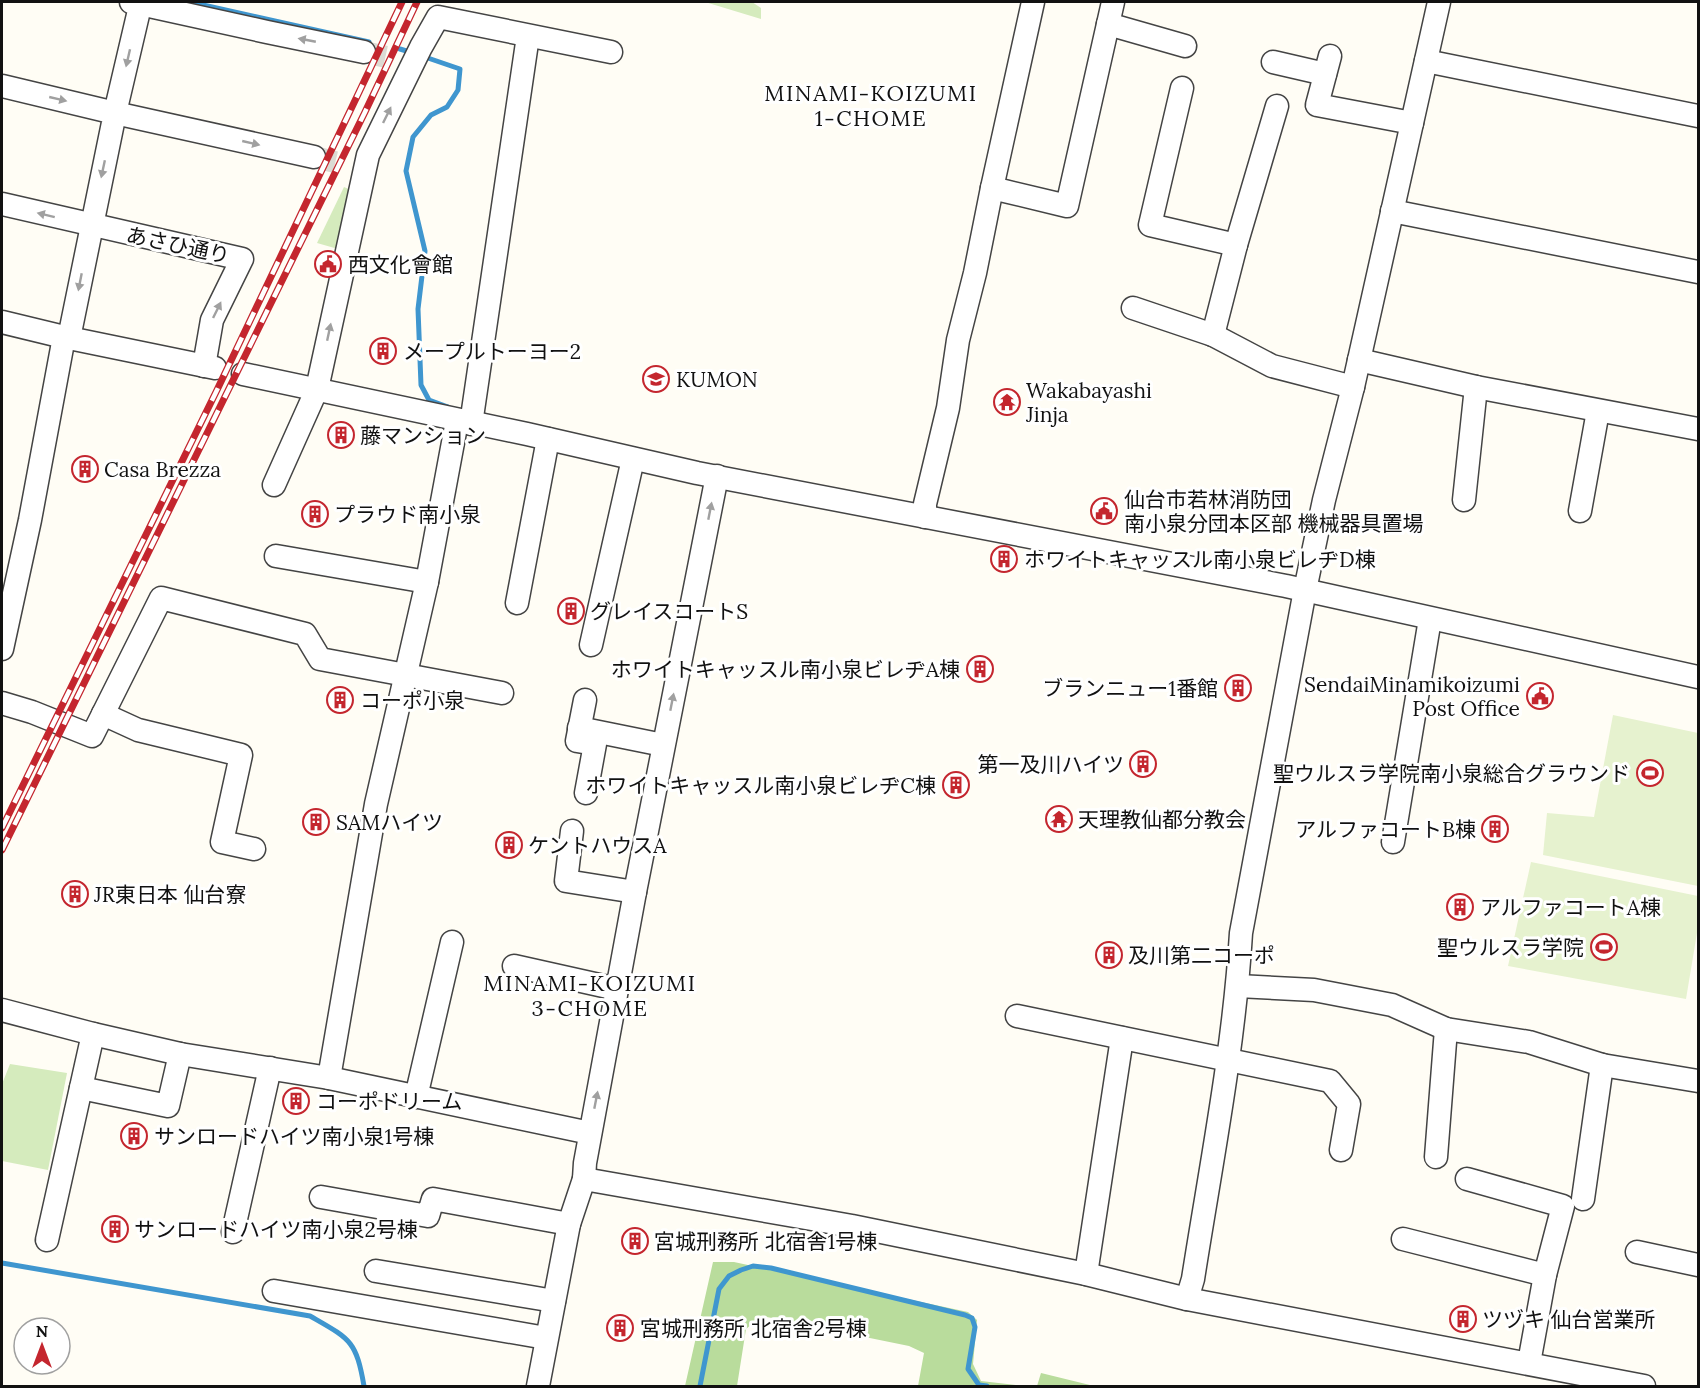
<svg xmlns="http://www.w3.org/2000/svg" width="1700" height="1388" font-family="Lora,'Noto Sans JP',serif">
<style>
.green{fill:#d5ebbd}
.forest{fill:#b9dc9c}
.pitch{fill:#e6f2cf}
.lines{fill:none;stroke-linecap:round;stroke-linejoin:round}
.stream{stroke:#3f96cf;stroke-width:5}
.minor-tunnel{stroke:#dbdad3;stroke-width:22;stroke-dasharray:22 11;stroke-linecap:butt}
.minor-casing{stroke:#444;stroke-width:25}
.minor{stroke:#fff;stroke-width:22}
.rail-casing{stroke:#c4262e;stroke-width:7}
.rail{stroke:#fff;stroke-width:4.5;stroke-dasharray:14;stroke-linecap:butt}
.oneway{fill:#a0a0a0}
.labels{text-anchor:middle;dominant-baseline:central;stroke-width:6;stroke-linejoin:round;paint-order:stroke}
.street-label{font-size:21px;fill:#111;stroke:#fff}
.poi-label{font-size:21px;fill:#111;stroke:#fff;text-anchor:start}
.neighbourhood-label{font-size:22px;letter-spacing:1.5px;fill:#111;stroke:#fff}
</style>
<rect width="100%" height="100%" fill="#fffdf5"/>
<g class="green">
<path d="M 705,2 L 752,2 L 761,8 L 761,19 Z"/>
<path d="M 344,187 L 351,190 L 338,249 L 317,243 Z"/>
<path d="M 10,1064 L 67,1073 L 48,1170 L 2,1161 L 2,1084 Z"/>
</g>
<g class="forest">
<path d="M 713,1262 L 734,1262 L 968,1312 L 977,1320 L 973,1364 L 981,1381 L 1025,1386 L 918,1386 L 924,1353 L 909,1346 L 762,1316 L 746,1329 L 737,1386 L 685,1386 Z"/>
<path d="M 1041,1373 L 1094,1386 L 1037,1386 Z"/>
</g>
<g class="pitch">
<path d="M 1613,715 L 1698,733 L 1698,886 L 1543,855 L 1547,813 L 1594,817 Z"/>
<path d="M 1531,862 L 1698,896 L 1698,927 L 1686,999 L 1508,966 Z"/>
</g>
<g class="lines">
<g class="stream">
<path d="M 190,2 L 369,42"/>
<path d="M 400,49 L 413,53"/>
<path d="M 422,56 L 460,69 L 458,90 L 447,107 L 431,115 L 413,137 L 406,171 L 425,251 L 418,309 L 421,385 L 429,400 L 448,407"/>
<path d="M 2,1263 L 310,1316 C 350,1339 356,1340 364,1386"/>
<path d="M 700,1386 L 719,1289 L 729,1276 L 741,1270 L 753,1266 L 771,1268 L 965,1315 L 972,1318 L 975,1327 L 968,1369 L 979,1385 L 987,1386"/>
</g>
<g class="minor-tunnel">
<path d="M 364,52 L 395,59"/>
<path d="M 314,157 L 343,164"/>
</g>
<defs>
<g id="minor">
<path d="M 131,2 L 267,32 L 364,52"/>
<path d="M 141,2 L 115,113 L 314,157"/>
<path d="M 1108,24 L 1185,46"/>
<path d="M 1330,56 L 1317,105 L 1412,123"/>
<path d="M 1426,61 L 1698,116"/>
<path d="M 1273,62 L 1325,74"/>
<path d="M 2,86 L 115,113 L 69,338"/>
<path d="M 1182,88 L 1150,225 L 1236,245"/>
<path d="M 992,188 L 1067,206 L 1113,2"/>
<path d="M 2,204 L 242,259 L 212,320 L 204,366"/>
<path d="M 1392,211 L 1698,272"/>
<path d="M 1133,308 L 1213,335 L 1272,366 L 1353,387"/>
<path d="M 2,322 L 64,337 L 215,368"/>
<path d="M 1213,335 L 1236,245 L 1277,106"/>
<path d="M 1359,360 L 1476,387 L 1698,429"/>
<path d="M 243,374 L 527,434 L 697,473 L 1286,586 L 1698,677"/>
<path d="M 471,424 L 528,36"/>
<path d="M 274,485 L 317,389 L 368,155 L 421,47 L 438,17 L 611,52"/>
<path d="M 1464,500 L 1476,387"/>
<path d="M 1580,511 L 1598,411"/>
<path d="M 925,517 L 925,504 L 948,408 L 958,340 L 975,273 L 992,188 L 1033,2"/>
<path d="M 276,556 L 427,582"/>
<path d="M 517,603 L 548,439"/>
<path d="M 591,645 L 633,459"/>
<path d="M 2,649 L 30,520 L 64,337"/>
<path d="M 585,700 L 577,741 L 595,744 L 586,793"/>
<path d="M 2,703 L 32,712 L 92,736 L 161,598 L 305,634 L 320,659 L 502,693"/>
<path d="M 103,714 L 138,730 L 241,755 L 222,842 L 254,849"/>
<path d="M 579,728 L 663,745"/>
<path d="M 572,831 L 566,881 L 635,892"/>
<path d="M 1393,842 L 1430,619"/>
<path d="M 514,966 L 617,989"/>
<path d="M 1238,986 L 1314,990 L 1392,1005 L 1446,1029 L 1529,1042 L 1602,1065 L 1698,1081"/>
<path d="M 2,1010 L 93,1034 L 180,1054 L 329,1078 L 590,1133"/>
<path d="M 1017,1016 L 1330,1081 L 1349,1104 L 1341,1150"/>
<path d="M 329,1078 L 376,804 L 427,582 L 457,421"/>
<path d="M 81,1088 L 168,1106 L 180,1054"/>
<path d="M 416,1097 L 452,942"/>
<path d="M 1436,1157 L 1446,1029"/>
<path d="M 584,1179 L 585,1163 L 635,892 L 717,476"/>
<path d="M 1467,1179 L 1563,1206 L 1545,1275 L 1529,1363"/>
<path d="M 321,1197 L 428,1216 L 433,1199 L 569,1224"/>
<path d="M 1583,1199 L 1602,1065"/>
<path d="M 233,1232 L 270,1068"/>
<path d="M 1403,1239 L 1545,1275"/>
<path d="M 47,1240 L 93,1034"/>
<path d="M 1637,1252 L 1698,1265"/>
<path d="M 376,1271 L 554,1301"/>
<path d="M 1086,1274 L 1122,1038"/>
<path d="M 274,1291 L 546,1338"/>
<path d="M 1187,1299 L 1193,1279 C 1211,1164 1234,1049 1241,933 L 1305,590 L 1324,500 L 1353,387 L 1439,2"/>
<path d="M 538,1386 L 569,1224 L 584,1179 L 852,1226 L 1086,1274 L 1187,1299 L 1644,1386"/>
</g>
</defs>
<use href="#minor" class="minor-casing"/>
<use href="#minor" class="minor"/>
<defs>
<g id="rail">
<path d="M 2,828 L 217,390 L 402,2"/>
<path d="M 2,850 L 365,112 L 417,2"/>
</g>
</defs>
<use href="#rail" class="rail-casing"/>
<use href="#rail" class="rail"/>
</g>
<defs><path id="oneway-solid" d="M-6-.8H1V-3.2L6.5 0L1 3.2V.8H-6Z" transform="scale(1.5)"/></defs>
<g class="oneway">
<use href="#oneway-solid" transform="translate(307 40) rotate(-169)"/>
<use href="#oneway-solid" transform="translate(128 58) rotate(103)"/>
<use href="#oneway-solid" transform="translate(58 99) rotate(13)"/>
<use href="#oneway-solid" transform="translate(387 115) rotate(-64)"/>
<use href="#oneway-solid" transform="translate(251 143) rotate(13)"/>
<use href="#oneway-solid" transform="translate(103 169) rotate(102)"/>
<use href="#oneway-solid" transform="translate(46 215) rotate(-166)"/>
<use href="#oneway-solid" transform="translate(80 282) rotate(101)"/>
<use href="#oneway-solid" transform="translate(217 310) rotate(-64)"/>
<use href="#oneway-solid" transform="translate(329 332) rotate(-78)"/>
<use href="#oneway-solid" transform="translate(710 511) rotate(-79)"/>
<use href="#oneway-solid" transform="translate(672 702) rotate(-79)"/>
<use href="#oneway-solid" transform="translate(596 1100) rotate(-79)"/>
</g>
<defs>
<symbol id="civic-ring" viewBox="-11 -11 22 22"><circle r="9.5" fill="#fff" stroke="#c4262e" stroke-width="1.5"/><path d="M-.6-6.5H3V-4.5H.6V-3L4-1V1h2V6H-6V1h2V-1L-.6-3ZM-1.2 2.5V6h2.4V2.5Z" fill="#c4262e"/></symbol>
<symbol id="building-ring" viewBox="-11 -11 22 22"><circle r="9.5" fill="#fff" stroke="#c4262e" stroke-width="1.5"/><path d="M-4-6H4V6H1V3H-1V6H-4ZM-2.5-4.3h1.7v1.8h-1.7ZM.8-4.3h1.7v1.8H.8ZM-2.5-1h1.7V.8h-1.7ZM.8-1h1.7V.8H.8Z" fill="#c4262e"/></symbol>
<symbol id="school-ring" viewBox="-11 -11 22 22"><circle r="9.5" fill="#fff" stroke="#c4262e" stroke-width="1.5"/><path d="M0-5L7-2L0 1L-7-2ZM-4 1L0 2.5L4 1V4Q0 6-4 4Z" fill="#c4262e"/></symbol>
<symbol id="temple-ring" viewBox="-11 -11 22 22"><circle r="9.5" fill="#fff" stroke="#c4262e" stroke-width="1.5"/><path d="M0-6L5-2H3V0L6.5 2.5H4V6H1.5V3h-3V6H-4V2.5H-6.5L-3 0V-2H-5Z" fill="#c4262e"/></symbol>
<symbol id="stadium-ring" viewBox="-11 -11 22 22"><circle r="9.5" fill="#fff" stroke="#c4262e" stroke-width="1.5"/><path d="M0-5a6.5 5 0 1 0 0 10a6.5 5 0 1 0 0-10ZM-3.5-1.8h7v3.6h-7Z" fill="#c4262e"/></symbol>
</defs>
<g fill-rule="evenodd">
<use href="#civic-ring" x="313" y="249" width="30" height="30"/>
<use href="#building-ring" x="368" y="336" width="30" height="30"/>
<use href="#school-ring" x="641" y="364" width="30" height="30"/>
<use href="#temple-ring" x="992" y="387" width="30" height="30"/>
<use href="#building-ring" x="326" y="420" width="30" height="30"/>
<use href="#building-ring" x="70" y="454" width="30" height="30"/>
<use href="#civic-ring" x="1089" y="496" width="30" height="30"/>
<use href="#building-ring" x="300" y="499" width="30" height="30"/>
<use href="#building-ring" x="989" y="544" width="30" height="30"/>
<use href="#building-ring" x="556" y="596" width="30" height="30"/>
<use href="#building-ring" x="965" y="654" width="30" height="30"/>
<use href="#building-ring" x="1223" y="673" width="30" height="30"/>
<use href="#civic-ring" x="1525" y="681" width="30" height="30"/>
<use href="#building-ring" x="325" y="685" width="30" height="30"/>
<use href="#building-ring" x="1128" y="749" width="30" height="30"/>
<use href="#stadium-ring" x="1635" y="758" width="30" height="30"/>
<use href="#building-ring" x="941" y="770" width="30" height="30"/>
<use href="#temple-ring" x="1044" y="804" width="30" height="30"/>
<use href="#building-ring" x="301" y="807" width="30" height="30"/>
<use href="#building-ring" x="1480" y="814" width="30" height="30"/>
<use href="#building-ring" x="494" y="830" width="30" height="30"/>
<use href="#building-ring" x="60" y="879" width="30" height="30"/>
<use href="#building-ring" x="1445" y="892" width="30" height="30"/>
<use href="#stadium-ring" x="1589" y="932" width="30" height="30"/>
<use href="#building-ring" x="1094" y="940" width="30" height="30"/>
<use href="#building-ring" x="281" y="1086" width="30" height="30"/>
<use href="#building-ring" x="119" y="1121" width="30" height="30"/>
<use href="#building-ring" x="100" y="1214" width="30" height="30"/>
<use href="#building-ring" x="620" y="1226" width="30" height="30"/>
<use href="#building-ring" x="1448" y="1304" width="30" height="30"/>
<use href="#building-ring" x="605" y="1313" width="30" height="30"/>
</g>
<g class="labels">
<g class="street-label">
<text transform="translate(178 245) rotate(12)">あさひ通り</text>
</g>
<g class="poi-label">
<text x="348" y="264">西文化會館</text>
<text x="403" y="351">メープルトーヨー2</text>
<text x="676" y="379">KUMON</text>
<text x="1026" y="390">Wakabayashi<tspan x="1026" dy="24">Jinja</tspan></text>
<text x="360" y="435">藤マンション</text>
<text x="104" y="469">Casa Brezza</text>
<text x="1124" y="499">仙台市若林消防団<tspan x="1124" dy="24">南小泉分団本区部 機械器具置場</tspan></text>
<text x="334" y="514">プラウド南小泉</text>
<text x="1024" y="559">ホワイトキャッスル南小泉ビレヂD棟</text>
<text x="590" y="611">グレイスコートS</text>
<text x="960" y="669" text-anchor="end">ホワイトキャッスル南小泉ビレヂA棟</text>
<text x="1520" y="684" text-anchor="end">SendaiMinamikoizumi<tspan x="1520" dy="24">Post Office</tspan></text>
<text x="1218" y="688" text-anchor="end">ブランニュー1番館</text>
<text x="360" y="700">コーポ小泉</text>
<text x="1124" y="764" text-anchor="end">第一及川ハイツ</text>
<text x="1630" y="773" text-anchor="end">聖ウルスラ学院南小泉総合グラウンド</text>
<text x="936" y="785" text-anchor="end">ホワイトキャッスル南小泉ビレヂC棟</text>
<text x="1078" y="819">天理教仙都分教会</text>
<text x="336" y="822">SAMハイツ</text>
<text x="1476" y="829" text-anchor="end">アルファコートB棟</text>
<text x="528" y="845">ケントハウスA</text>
<text x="94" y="894">JR東日本 仙台寮</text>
<text x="1480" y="907">アルファコートA棟</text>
<text x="1584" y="947" text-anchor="end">聖ウルスラ学院</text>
<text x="1128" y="955">及川第二コーポ</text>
<text x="316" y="1101">コーポドリーム</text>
<text x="154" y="1136">サンロードハイツ南小泉1号棟</text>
<text x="134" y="1229">サンロードハイツ南小泉2号棟</text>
<text x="654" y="1241">宮城刑務所 北宿舎1号棟</text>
<text x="1482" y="1319">ツヅキ 仙台営業所</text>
<text x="640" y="1328">宮城刑務所 北宿舎2号棟</text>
</g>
<g class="neighbourhood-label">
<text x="871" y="93">MINAMI-KOIZUMI<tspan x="871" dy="25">1-CHOME</tspan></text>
<text x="590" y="983">MINAMI-KOIZUMI<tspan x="590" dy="25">3-CHOME</tspan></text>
</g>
</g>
<rect width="1700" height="1388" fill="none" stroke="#111111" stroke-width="6"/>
<g transform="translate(42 1346)"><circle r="28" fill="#ffffff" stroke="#a0a0a0" stroke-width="1.5"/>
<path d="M0-4.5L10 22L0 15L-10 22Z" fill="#c4262e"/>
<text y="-9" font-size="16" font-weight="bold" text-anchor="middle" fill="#111111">N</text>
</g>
</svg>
